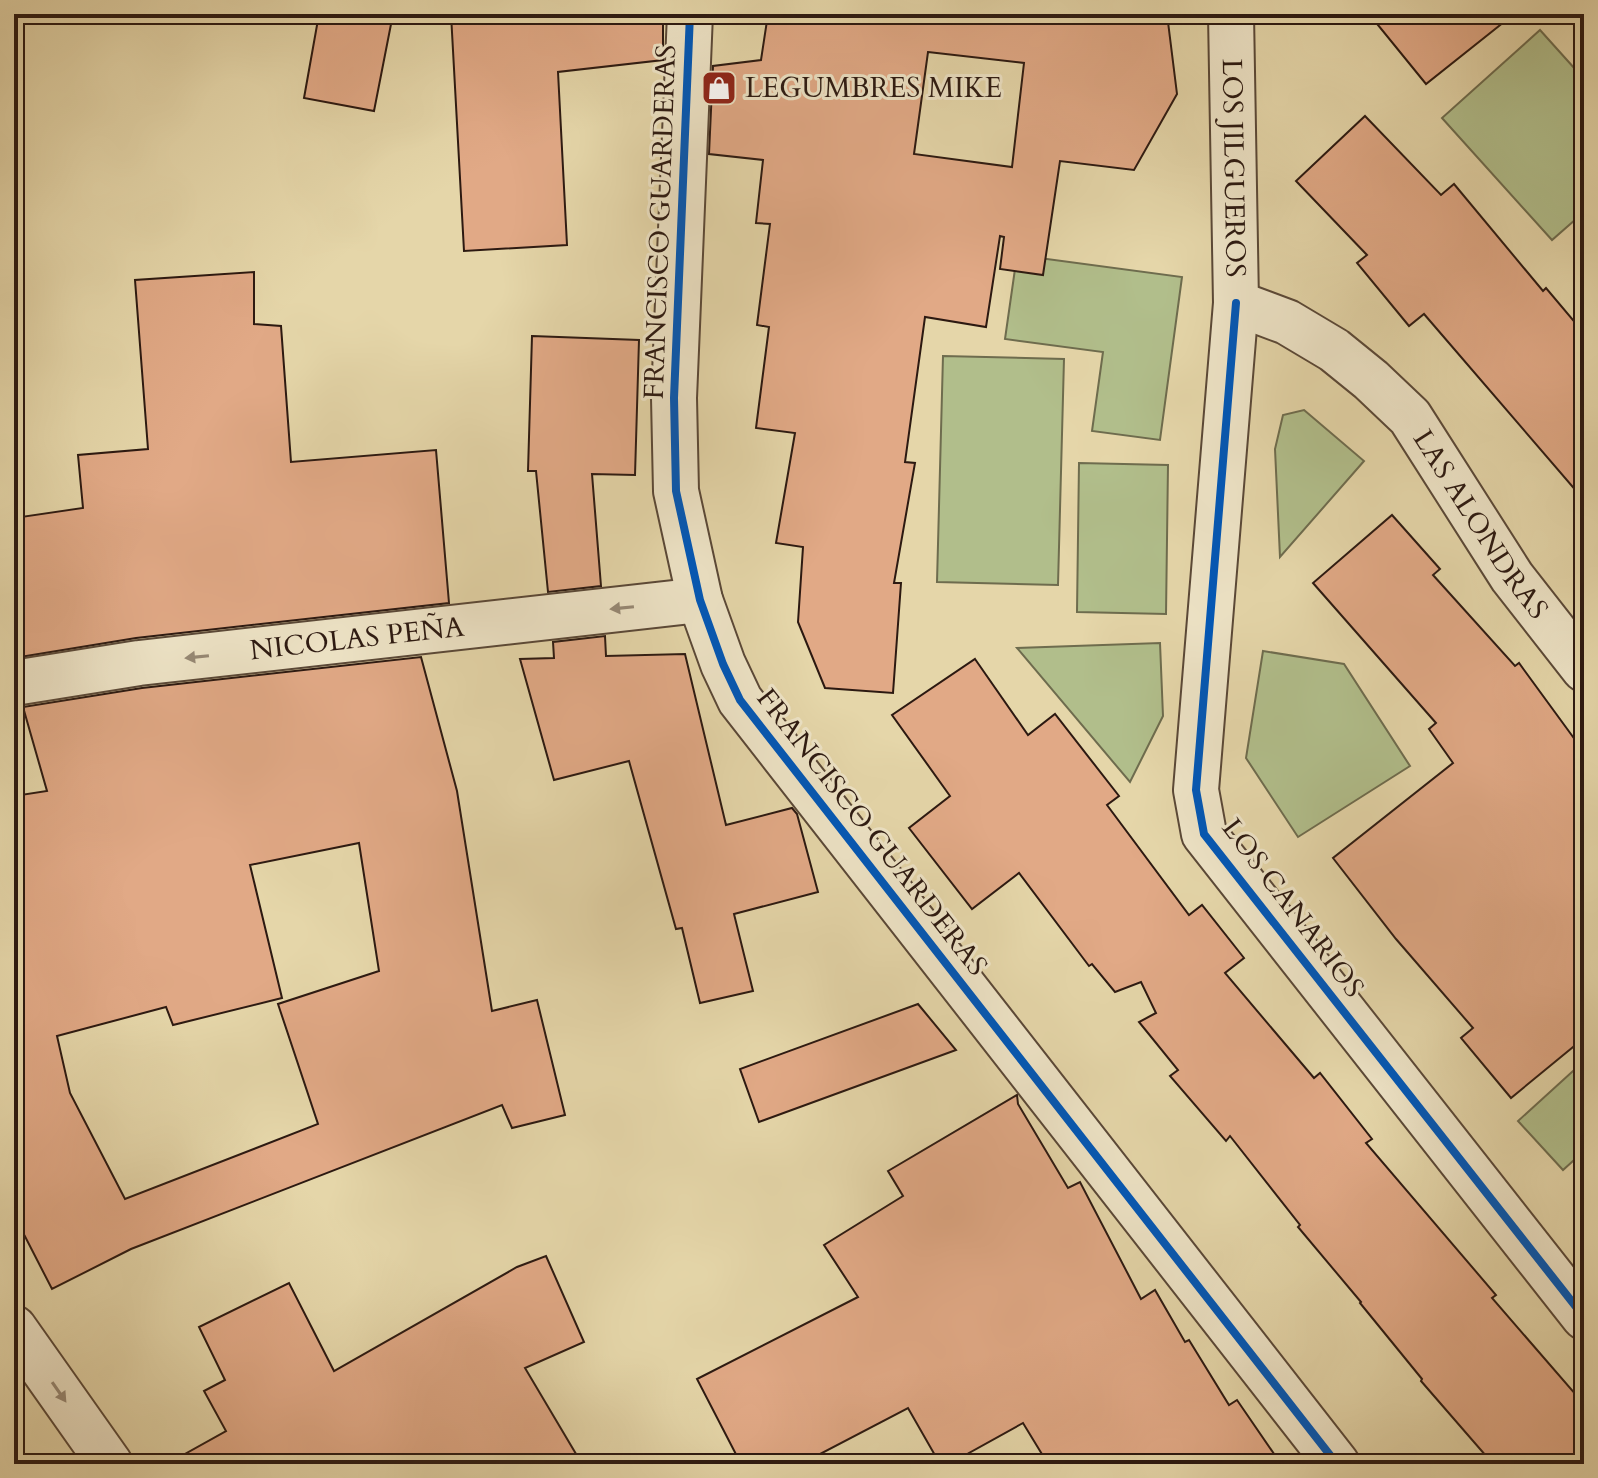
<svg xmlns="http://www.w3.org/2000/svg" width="1598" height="1478" font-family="Cardo,serif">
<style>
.green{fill:#b1be8b;stroke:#6e6c4e;stroke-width:2}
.building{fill:#e1a986;stroke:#2c1911;stroke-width:2;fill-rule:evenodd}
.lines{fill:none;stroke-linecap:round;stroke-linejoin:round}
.minor-casing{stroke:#5a4837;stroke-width:48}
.tertiary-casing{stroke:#5a4837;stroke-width:48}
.minor{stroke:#eee4c7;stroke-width:44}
.tertiary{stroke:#eee4c7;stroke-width:44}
.cycleway-casing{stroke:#eee4c7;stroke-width:13}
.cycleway{stroke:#0057b8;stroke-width:8}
.oneway{fill:#978975}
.labels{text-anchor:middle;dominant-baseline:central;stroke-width:6;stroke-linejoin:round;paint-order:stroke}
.poi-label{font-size:28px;fill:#2c1911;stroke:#eee4c7;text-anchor:start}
.street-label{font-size:28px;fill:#2c1911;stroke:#eee4c7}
</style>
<rect width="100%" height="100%" fill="#e5d6a9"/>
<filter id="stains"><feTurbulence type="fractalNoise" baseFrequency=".0025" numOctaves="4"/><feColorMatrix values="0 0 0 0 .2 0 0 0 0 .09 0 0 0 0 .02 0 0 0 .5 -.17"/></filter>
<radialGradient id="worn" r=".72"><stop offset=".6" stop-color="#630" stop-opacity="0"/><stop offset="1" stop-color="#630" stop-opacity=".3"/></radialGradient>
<g class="green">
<path d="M 1540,30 L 1584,79 L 1584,212 L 1552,240 L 1442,118 Z"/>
<path d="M 1017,255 L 1182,277 L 1160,440 L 1092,431 L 1103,352 L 1005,339 Z"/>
<path d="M 943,356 L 1064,359 L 1058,585 L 937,582 Z"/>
<path d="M 1304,410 L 1364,461 L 1280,557 L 1275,449 L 1283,415 Z"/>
<path d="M 1079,463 L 1168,465 L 1166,614 L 1077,612 Z"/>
<path d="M 1160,643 L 1163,716 L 1130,782 L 1017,648 Z"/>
<path d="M 1263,651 L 1344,664 L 1410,766 L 1298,837 L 1246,758 Z"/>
<path d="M 1584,1061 L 1584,1151 L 1563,1170 L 1518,1121 Z"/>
</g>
<g class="building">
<path d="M 319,14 L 393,14 L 374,111 L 304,98 Z"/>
<path d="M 451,14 L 663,14 L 663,60 L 558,72 L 567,245 L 464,251 Z"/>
<path d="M 768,14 L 1167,14 L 1177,94 L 1134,170 L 1060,161 L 1043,275 L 1000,269 L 1004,237 L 1000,236 L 986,327 L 925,317 L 905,462 L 915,463 L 894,583 L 901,583 L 893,693 L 825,688 L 798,622 L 803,547 L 776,543 L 795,433 L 756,428 L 769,327 L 757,325 L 770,224 L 756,223 L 763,160 L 709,154 L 713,66 L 761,60 ZM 928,52 L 1024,63 L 1012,167 L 914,154 Z"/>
<path d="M 1369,14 L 1514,14 L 1426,84 Z"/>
<path d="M 1365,116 L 1441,195 L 1454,184 L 1543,291 L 1546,288 L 1584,333 L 1584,500 L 1424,314 L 1409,326 L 1357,263 L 1367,255 L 1296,181 Z"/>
<path d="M 254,272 L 254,324 L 281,326 L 291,462 L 436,450 L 449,603 L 136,638 L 14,658 L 14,518 L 83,508 L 78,455 L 148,449 L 135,280 Z"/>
<path d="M 532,336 L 639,340 L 635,475 L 592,474 L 601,586 L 548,592 L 536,471 L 528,471 Z"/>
<path d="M 1392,515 L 1440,569 L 1433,575 L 1515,666 L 1519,663 L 1584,752 L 1584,1038 L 1511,1098 L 1461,1038 L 1473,1028 L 1396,939 L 1333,858 L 1453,763 L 1429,729 L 1436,723 L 1313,583 Z"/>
<path d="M 605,636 L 606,656 L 685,654 L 726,825 L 792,808 L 797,814 L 818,892 L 734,914 L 753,991 L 700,1003 L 682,928 L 676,929 L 629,761 L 554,780 L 520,659 L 554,658 L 553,642 Z"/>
<path d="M 421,657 L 457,791 L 492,1011 L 537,1000 L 565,1115 L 512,1128 L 502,1105 L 131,1249 L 52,1289 L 14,1215 L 14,796 L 47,791 L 23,707 L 142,688 ZM 359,843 L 379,971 L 278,1004 L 318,1124 L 125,1199 L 70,1093 L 57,1036 L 166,1007 L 173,1025 L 282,998 L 250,865 Z"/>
<path d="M 975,659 L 1028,735 L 1055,714 L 1119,796 L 1107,805 L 1189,915 L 1202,905 L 1244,958 L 1225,973 L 1314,1078 L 1320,1073 L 1372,1139 L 1366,1143 L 1496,1295 L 1492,1298 L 1584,1404 L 1584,1464 L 1493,1464 L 1421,1381 L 1422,1379 L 1360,1303 L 1361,1302 L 1298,1227 L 1300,1225 L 1230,1136 L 1226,1141 L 1170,1076 L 1178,1070 L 1139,1022 L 1156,1013 L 1141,982 L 1115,992 L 1092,964 L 1089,966 L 1019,873 L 972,909 L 909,828 L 950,796 L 892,715 Z"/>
<path d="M 918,1004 L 956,1050 L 759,1122 L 740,1069 Z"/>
<path d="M 1017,1095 L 1018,1104 L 1068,1188 L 1080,1182 L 1141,1299 L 1155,1290 L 1185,1342 L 1189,1340 L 1229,1405 L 1237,1400 L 1281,1464 L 1048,1464 L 1023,1423 L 949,1464 L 940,1464 L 908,1408 L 801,1464 L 741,1464 L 697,1379 L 858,1297 L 824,1245 L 903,1196 L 888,1171 Z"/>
<path d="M 546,1256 L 584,1342 L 525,1368 L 582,1464 L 167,1464 L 226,1431 L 204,1391 L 225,1380 L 199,1327 L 289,1283 L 334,1371 L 517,1267 Z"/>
</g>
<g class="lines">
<defs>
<g id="minor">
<path id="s1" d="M 1231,14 L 1236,303 L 1287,322 L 1334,350 L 1371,380 L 1410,417 L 1512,577 L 1584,669"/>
<path d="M 1236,303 L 1196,790 L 1204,834 L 1584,1317"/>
<path id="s2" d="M 14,683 L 139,663 L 700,600"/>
</g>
<g id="tertiary">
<path d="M 690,14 L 674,398 L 676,491 L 700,600 L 723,664 L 740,700 L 1337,1464"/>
<path d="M 14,1328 L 110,1464"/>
</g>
</defs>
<use href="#minor" class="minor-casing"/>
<use href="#tertiary" class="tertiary-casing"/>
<use href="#minor" class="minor"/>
<use href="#tertiary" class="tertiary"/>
<defs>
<g id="cycleway">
<path d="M 690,14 L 674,398 L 676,491 L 700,600 L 723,664 L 740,700 L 1337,1464"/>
<path d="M 1236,303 L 1196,790 L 1204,834 L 1584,1317"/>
</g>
</defs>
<use href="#cycleway" class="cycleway-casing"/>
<use href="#cycleway" class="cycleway"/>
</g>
<defs><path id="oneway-solid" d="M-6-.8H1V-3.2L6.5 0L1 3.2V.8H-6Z" transform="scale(2)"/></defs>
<g class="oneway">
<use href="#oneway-solid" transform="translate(622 608) rotate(174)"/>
<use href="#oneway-solid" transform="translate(197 657) rotate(174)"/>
<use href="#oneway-solid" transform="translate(59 1392) rotate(55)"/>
</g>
<defs>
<symbol id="shop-square" viewBox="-11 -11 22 22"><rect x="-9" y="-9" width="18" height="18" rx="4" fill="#8f2418" stroke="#eee4c7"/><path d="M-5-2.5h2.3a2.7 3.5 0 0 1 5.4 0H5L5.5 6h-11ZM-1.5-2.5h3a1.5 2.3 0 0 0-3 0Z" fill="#fff"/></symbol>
</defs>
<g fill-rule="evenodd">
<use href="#shop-square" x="699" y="68" width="40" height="40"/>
</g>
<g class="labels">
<g class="poi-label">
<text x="745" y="88">LEGUMBRES MIKE</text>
</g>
<g class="street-label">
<text stroke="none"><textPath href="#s1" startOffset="154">LOS JILGUEROS</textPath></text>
<text transform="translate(660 222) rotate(-88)">FRANCISCO GUARDERAS</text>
<text stroke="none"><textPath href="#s1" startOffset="628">LAS ALONDRAS</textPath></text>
<text stroke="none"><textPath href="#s2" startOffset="346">NICOLAS PEÑA</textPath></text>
<text transform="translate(872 832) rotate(52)">FRANCISCO GUARDERAS</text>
<text transform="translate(1293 908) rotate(53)">LOS CANARIOS</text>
</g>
</g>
<rect width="1598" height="1478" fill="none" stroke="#e5d6a9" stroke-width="48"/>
<rect x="16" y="16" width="1566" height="1446" fill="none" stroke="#2c1911" stroke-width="4"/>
<rect x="24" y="24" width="1550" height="1430" fill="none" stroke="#2c1911" stroke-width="2"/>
<rect width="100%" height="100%" filter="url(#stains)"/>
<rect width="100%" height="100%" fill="url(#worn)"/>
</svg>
